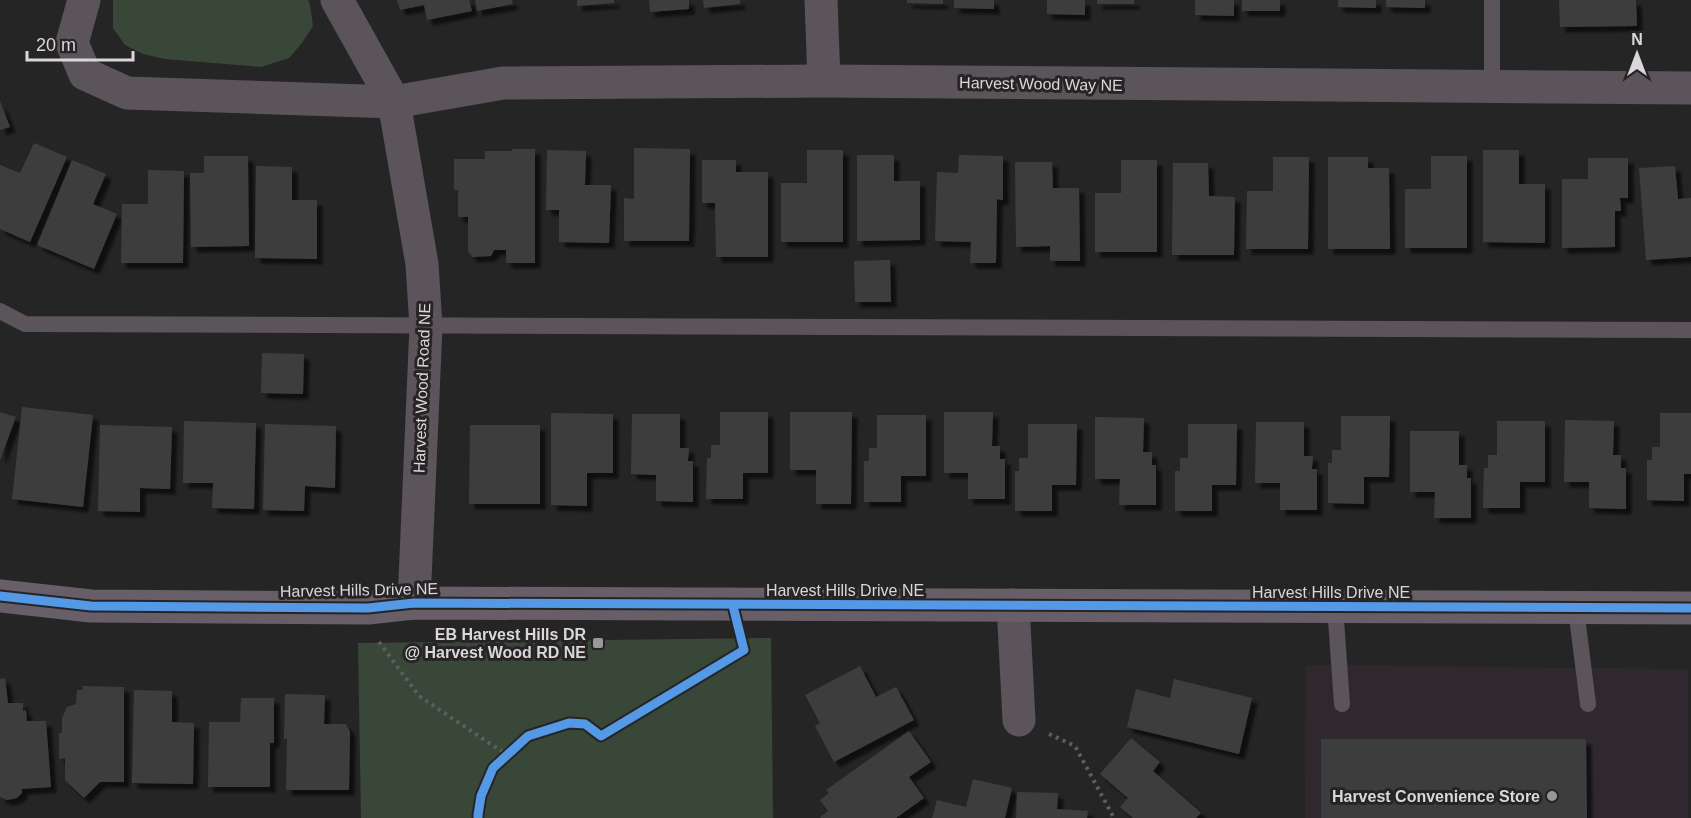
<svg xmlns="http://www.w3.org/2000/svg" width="1691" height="818" font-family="Arial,sans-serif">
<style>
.built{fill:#2f282e}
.green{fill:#394739}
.building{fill:#3e3e3e;filter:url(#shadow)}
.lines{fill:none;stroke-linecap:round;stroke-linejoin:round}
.path{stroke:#615c60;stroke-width:4;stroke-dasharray:3 4.5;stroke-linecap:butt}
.lane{stroke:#5c545b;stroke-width:16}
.street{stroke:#5c545b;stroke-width:33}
.secondary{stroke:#675e67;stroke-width:33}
.cycleway-casing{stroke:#272426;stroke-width:13}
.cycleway{stroke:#5399e6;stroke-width:9}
.poi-dot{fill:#9a999a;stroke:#272426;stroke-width:2}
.labels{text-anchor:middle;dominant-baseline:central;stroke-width:6;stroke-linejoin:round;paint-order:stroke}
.street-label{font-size:16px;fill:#d9d7d9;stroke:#272426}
.poi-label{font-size:16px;font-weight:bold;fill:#d9d7d9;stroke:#272426;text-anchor:end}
</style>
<defs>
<filter id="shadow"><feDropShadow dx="5.5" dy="5.5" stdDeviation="1.5" flood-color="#0009"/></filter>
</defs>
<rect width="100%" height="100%" fill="#262526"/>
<path class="built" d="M 1306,665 L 1688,669 L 1688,818 L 1305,818 Z"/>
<g class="green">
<path d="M 113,0 L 308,0 L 310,5 L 313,26 L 302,43 L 289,58 L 261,67 L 165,59 L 143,54 L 125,45 L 113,28 Z"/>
<path d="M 771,638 L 773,818 L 361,818 L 358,643 Z"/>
</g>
<g class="building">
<path d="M 397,0 L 469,0 L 472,11 L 427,20 L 424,5 L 400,10 Z"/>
<path d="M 475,0 L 512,0 L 513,4 L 477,11 Z"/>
<path d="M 577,0 L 614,0 L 614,3 L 577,6 Z"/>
<path d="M 649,0 L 689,0 L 689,9 L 650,12 Z"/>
<path d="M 703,0 L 740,0 L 740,4 L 704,8 Z"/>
<path d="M 907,0 L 943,0 L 943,4 L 907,3 Z"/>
<path d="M 954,0 L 994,0 L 994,9 L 954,8 Z"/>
<path d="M 1047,0 L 1085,0 L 1085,15 L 1047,14 Z"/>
<rect x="1097" y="0" width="37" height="4"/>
<path d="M 1195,0 L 1234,0 L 1234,16 L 1195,15 Z"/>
<rect x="1242" y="0" width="38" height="11"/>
<path d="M 1338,0 L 1376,0 L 1376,8 L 1338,7 Z"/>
<path d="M 1386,0 L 1425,0 L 1425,8 L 1386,7 Z"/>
<path d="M 1559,0 L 1636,0 L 1637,26 L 1560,27 Z"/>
<path d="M 0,101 L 10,127 L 0,130 Z"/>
<path d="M 34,143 L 67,157 L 30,242 L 0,229 L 0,165 L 20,173 Z"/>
<path d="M 634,148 L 690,149 L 689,241 L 624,241 L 624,198 L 634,199 Z"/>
<path d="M 512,149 L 535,149 L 535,263 L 506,263 L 506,250 L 494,250 L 491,256 L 472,257 L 468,251 L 468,217 L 458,217 L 458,190 L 454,190 L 454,159 L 485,159 L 485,151 L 512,151 Z"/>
<path d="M 547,150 L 586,151 L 585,185 L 611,185 L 609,243 L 559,242 L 559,210 L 546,210 Z"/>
<path d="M 807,150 L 843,150 L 843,242 L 781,242 L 781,183 L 807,183 Z"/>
<path d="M 1483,150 L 1519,150 L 1519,184 L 1545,184 L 1545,243 L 1483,242 Z"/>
<path d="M 857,155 L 894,155 L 894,181 L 920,181 L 920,240 L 857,241 Z"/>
<path d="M 959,155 L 1003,156 L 1003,200 L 997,199 L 996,263 L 970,263 L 971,242 L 935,241 L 937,172 L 958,173 Z"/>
<path d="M 204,156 L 248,156 L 249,246 L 191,247 L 190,173 L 204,173 Z"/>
<path d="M 1431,156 L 1467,156 L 1467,248 L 1405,248 L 1405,189 L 1431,189 Z"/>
<path d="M 1273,157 L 1309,157 L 1308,249 L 1246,249 L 1247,191 L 1273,191 Z"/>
<path d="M 1328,157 L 1368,157 L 1368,168 L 1389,168 L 1390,249 L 1328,249 Z"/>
<path d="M 1588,158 L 1628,158 L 1628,198 L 1620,198 L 1621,211 L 1615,211 L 1615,247 L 1562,248 L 1562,179 L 1588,179 Z"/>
<path d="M 72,160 L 106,174 L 93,204 L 117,214 L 94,269 L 37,245 Z"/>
<path d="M 702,160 L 736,160 L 736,172 L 768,172 L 768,257 L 716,257 L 715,203 L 702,203 Z"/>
<path d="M 1121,160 L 1157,160 L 1157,252 L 1095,252 L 1095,193 L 1121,193 Z"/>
<path d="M 1015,162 L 1052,162 L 1053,188 L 1079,188 L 1080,261 L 1050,261 L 1050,246 L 1016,247 Z"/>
<path d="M 1173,163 L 1208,163 L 1209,196 L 1235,197 L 1234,255 L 1172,255 Z"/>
<path d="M 256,166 L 292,167 L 292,200 L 317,200 L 317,259 L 255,258 Z"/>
<path d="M 1675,166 L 1678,199 L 1691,198 L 1691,257 L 1646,260 L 1639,168 Z"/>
<path d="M 148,170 L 184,171 L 183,263 L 121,263 L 122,204 L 148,204 Z"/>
<path d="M 890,260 L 891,302 L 855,302 L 854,261 Z"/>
<path d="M 262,353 L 304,354 L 303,394 L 261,393 Z"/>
<path d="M 22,407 L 93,415 L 83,507 L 12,499 Z"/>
<path d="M 0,412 L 16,417 L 0,460 Z"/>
<path d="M 720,412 L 768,412 L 768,473 L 743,473 L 743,499 L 706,499 L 707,458 L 711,458 L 711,445 L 720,445 Z"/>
<path d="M 790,412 L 852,412 L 851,504 L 816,504 L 816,470 L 790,470 Z"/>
<path d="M 944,412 L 993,412 L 992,446 L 1000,446 L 1000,459 L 1005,459 L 1005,499 L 968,499 L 968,473 L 944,473 Z"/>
<path d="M 551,413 L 613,414 L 613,473 L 587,473 L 587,506 L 551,505 Z"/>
<path d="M 1660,413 L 1691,413 L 1691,474 L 1684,474 L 1684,501 L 1647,500 L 1647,460 L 1652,460 L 1652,447 L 1660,447 Z"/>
<path d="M 632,414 L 680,414 L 680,448 L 689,448 L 688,461 L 693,461 L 693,502 L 656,501 L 656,475 L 631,474 Z"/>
<path d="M 877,415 L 926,415 L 926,476 L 901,476 L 901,502 L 864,502 L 864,461 L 869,461 L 869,448 L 877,448 Z"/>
<path d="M 1341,416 L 1390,416 L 1389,477 L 1364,477 L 1364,504 L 1328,503 L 1328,463 L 1332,463 L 1332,450 L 1341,450 Z"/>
<path d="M 1095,417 L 1144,418 L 1143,452 L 1152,452 L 1152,465 L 1156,465 L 1156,505 L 1119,505 L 1120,479 L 1095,479 Z"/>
<path d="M 1565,420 L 1614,421 L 1613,455 L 1621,455 L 1621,468 L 1626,468 L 1626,509 L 1589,508 L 1589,482 L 1564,482 Z"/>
<path d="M 184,421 L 256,423 L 254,509 L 212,508 L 213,483 L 183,483 Z"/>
<path d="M 1497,421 L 1545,421 L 1545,482 L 1520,482 L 1520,508 L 1483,508 L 1484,468 L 1488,468 L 1488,455 L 1497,455 Z"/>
<path d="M 1256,422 L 1304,422 L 1304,456 L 1313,456 L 1312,469 L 1317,469 L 1317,510 L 1280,510 L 1280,483 L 1255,483 Z"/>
<path d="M 265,424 L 336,426 L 335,488 L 305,486 L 304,511 L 263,510 Z"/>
<path d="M 1028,424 L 1077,424 L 1076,485 L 1052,485 L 1052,511 L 1015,511 L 1015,471 L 1019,471 L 1019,458 L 1028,458 Z"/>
<path d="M 1188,424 L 1237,424 L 1236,485 L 1212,485 L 1212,511 L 1175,511 L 1175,471 L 1180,471 L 1180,458 L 1188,458 Z"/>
<path d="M 100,425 L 172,427 L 170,489 L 140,488 L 140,512 L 98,511 Z"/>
<path d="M 470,425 L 540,425 L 540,504 L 469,504 Z"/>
<path d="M 1410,431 L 1459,431 L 1459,465 L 1467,465 L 1467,478 L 1471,478 L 1471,518 L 1434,518 L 1435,492 L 1410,492 Z"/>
<path d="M 860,666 L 876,697 L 896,687 L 914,720 L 834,762 L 815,726 L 820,723 L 805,695 Z"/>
<path d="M 5,678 L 8,703 L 23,703 L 23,711 L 26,710 L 27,721 L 46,721 L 51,787 L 22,789 L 22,793 L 17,798 L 7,800 L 0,797 L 0,679 Z"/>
<path d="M 1174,679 L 1252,698 L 1239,754 L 1127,727 L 1136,689 L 1170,698 Z"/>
<path d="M 82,686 L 124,687 L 124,782 L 100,782 L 84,798 L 65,780 L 65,758 L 59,759 L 59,733 L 62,733 L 62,718 L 67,707 L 76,704 L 77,690 L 83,690 Z"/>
<path d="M 134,690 L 172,691 L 172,722 L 194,723 L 193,784 L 132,783 Z"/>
<path d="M 285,694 L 325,695 L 324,724 L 346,724 L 350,732 L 349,790 L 286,790 L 287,739 L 284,739 Z"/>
<path d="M 241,698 L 274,698 L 274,743 L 270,743 L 270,787 L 208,787 L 209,722 L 240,722 Z"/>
<path d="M 909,731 L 931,762 L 909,777 L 924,798 L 896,818 L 821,818 L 820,817 L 828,811 L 820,800 L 829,793 L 826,790 Z"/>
<path d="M 1131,738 L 1160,762 L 1153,771 L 1201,813 L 1196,818 L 1133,818 L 1120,807 L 1128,798 L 1100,774 Z"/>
<path d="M 1321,739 L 1586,739 L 1587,818 L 1321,818 Z"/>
<path d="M 973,779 L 1012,788 L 1005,818 L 932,818 L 937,800 L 966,807 Z"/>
<path d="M 1017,792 L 1058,793 L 1057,809 L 1088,811 L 1087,818 L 1016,818 Z"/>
</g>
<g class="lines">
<g class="path">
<path d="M 379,642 L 419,696 L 507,755"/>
<path d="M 1049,734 L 1075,746 L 1114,818"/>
</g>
<g class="lane">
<path d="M 1492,0 L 1492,88"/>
<path d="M 0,311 L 25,324 L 1691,330"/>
<path d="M 1335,606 L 1342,704"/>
<path d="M 1576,609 L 1588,704"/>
</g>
<g class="street">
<path d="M 84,0 L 72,43 L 85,74 L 127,93 L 394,102 L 503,83 L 824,81 L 1691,88"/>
<path d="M 337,0 L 394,102 L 422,264 L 426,326 L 414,603"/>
<path d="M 821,0 L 824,81"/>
<path d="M 1013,605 L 1019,720"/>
</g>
<path class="secondary" d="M 0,596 L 91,606 L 368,608 L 414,603 L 1691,608"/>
<defs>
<g id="cycleway">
<path d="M 0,596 L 91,606 L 368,608 L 414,603 L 1691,608"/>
<path d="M 478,818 L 478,815 L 481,796 L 493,768 L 528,736 L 569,723 L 585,724 L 601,736 L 744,650 L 733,606"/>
</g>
</defs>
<use href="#cycleway" class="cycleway-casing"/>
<use href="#cycleway" class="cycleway"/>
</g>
<g class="poi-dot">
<rect x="592" y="637" width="12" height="12" rx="3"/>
<circle cx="1552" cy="796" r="6"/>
</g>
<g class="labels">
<g class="street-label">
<text transform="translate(1041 84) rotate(1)">Harvest Wood Way NE</text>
<text transform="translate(422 388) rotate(-88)">Harvest Wood Road NE</text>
<text transform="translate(359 590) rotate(-1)">Harvest Hills Drive NE</text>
<text x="845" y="590">Harvest Hills Drive NE</text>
<text x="1331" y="592">Harvest Hills Drive NE</text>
</g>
<g class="poi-label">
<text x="586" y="634">EB Harvest Hills DR<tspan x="586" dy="18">@ Harvest Wood RD NE</tspan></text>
<text x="1540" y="796">Harvest Convenience Store</text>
</g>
</g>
<g transform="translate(1637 54)" stroke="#272426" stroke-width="4.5" paint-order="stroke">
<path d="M0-4.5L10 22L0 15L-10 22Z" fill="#d9d7d9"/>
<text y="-9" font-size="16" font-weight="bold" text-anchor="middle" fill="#d9d7d9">N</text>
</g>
<path d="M27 51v9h106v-9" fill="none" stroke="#d9d7d9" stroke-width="3"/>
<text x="36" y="51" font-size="18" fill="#d9d7d9" stroke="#272426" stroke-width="4.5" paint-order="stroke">20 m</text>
</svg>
